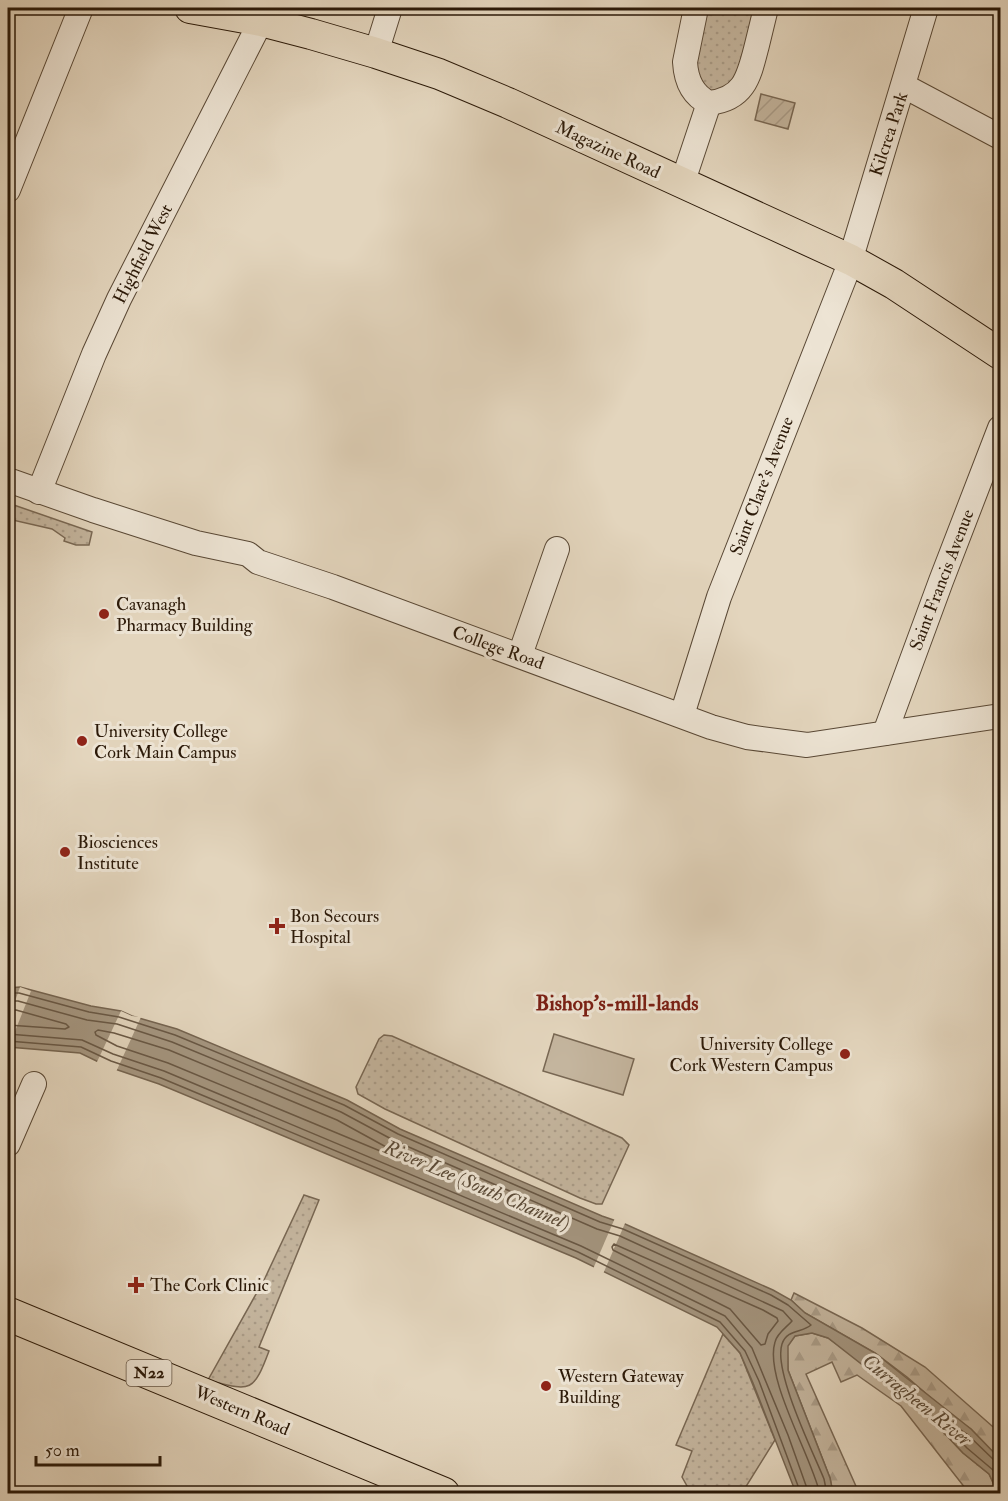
<svg xmlns="http://www.w3.org/2000/svg" width="1008" height="1501" font-family="'IM FELL Double Pica',serif">
<style>
.grass{fill:url(#grass-dots);stroke:#786753;stroke-width:1.5}
.forest{fill:url(#forest-firs);stroke:#786753;stroke-width:1.5}
.garden{fill:url(#garden-furrows);stroke:#786753;stroke-width:1.5}
.pitch{fill:#c4b59e;stroke:#786753;stroke-width:1.5}
.water{fill:#a4957f;stroke:#74634f;stroke-width:1.5}
.pier{fill:#e3d5bd}
.lines{fill:none;stroke-linecap:round;stroke-linejoin:round}
.shore{stroke:#685744;stroke-width:1.5}
.minor-casing{stroke:#594835;stroke-width:26}
.major-casing{stroke:#2b1908;stroke-width:32}
.highway-casing{stroke:#2b1908;stroke-width:35}
.minor{stroke:#ede4d4;stroke-width:24}
.major{stroke:#e3d5bd;stroke-width:30}
.highway{stroke:#e3d5bd;stroke-width:33}
.poi-dot{fill:#8f2418;stroke:#ede4d4;stroke-width:2}
.labels{text-anchor:middle;dominant-baseline:central;stroke-width:6;stroke-linejoin:round;paint-order:stroke}
.shield{fill:#ede4d4;stroke:#655645;stroke-width:1.5}
.shield-label{font-size:16px;font-weight:bold;fill:#2b1908}
.street-label{font-size:18px;fill:#2b1908;stroke:#ede4d4}
.poi-label{font-size:18px;fill:#2b1908;stroke:#ede4d4;text-anchor:start}
.water-label{font-size:20px;font-style:italic;fill:#5b4b38;stroke:#ede4d4}
.quarter-label{font-size:21px;font-weight:bold;fill:#7a1f14;stroke:#ede4d4}
</style>
<defs>
<pattern id="grass-dots" width="8" height="8" patternUnits="userSpaceOnUse" patternTransform="scale(1.5)"><rect width="8" height="8" fill="#c4b59e"/><path d="M2 2h.1M6 6h.1" fill="none" stroke="#a99b87" stroke-width="1.8" stroke-linecap="round"/></pattern>
<pattern id="forest-firs" width="22" height="20" patternUnits="userSpaceOnUse" patternTransform="scale(1.5)"><rect width="22" height="20" fill="#c4b59e"/><path d="M5 1l3.5 6h-7zM16 11l3.5 6h-7z" fill="#a99b87"/></pattern>
<pattern id="garden-furrows" width="10" height="10" patternUnits="userSpaceOnUse" patternTransform="scale(1.5)"><rect width="10" height="10" fill="#c4b59e"/><path d="M-1 1l2-2M0 10L10 0M9 11l2-2" fill="none" stroke="#a99b87"/></pattern>
</defs>
<rect width="100%" height="100%" fill="#e3d5bd"/>
<filter id="stains"><feTurbulence type="fractalNoise" baseFrequency=".00333" numOctaves="4"/><feColorMatrix values="0 0 0 0 .2 0 0 0 0 .09 0 0 0 0 .02 0 0 0 .5 -.17"/></filter>
<radialGradient id="worn" r=".72"><stop offset=".6" stop-color="#630" stop-opacity="0"/><stop offset="1" stop-color="#630" stop-opacity=".3"/></radialGradient>
<g class="grass">
<path d="M 701,8 L 757,8 L 743,74 L 722,94 L 696,87 L 696,31 Z"/>
<path d="M 8,503 L 92,532 L 89,545 L 76,545 L 64,541 L 65,538 L 52,529 L 8,519 Z"/>
<path d="M 384,1035 L 392,1036 L 622,1138 L 629,1145 L 602,1204 L 596,1204 L 580,1198 L 385,1109 L 358,1094 L 356,1087 L 379,1039 Z"/>
<path d="M 304,1195 L 319,1200 L 259,1347 L 269,1351 C 253,1394 250,1391 208,1380 L 265,1278 Z"/>
<path d="M 723,1334 L 740,1353 L 775,1440 L 742,1493 L 691,1493 L 682,1477 L 692,1451 L 676,1445 Z"/>
</g>
<g class="forest">
<path d="M 794,1293 L 862,1328 L 925,1367 L 1000,1433 L 1000,1459 L 971,1429 L 953,1417 L 907,1377 L 875,1353 L 805,1313 L 791,1300 Z"/>
<path d="M 812,1333 L 828,1338 L 846,1351 L 929,1417 L 963,1453 L 989,1474 L 998,1493 L 969,1493 L 901,1406 L 857,1375 L 841,1382 L 832,1362 L 806,1374 L 859,1493 L 833,1493 L 830,1478 L 788,1370 L 787,1346 L 795,1336 Z"/>
</g>
<path class="garden" d="M 761,94 L 795,103 L 788,129 L 755,120 Z"/>
<path class="pitch" d="M 554,1034 L 634,1059 L 623,1095 L 543,1071 Z"/>
<path class="water" d="M 20,987 L 91,1006 L 121,1011 L 132,1016 L 177,1029 L 347,1100 L 400,1129 L 602,1216 L 625,1224 L 773,1290 L 791,1300 L 805,1313 L 875,1353 L 971,1429 L 1000,1459 L 1000,1493 L 998,1493 L 989,1474 L 963,1453 L 929,1417 L 828,1338 L 812,1333 L 795,1336 L 788,1346 L 788,1370 L 830,1478 L 833,1493 L 796,1493 L 753,1383 L 740,1353 L 717,1327 L 576,1258 L 159,1084 L 109,1067 L 80,1053 L 8,1047 L 8,988 Z"/>
<g class="pier">
<path d="M 20,987 L 31,991 L 8,1049 L 8,1021 Z"/>
<path d="M 121,1011 L 132,1016 L 141,1017 L 116,1072 L 96,1064 Z"/>
<path d="M 615,1218 L 626,1221 L 603,1274 L 593,1269 Z"/>
</g>
<g class="lines">
<g class="shore">
<path d="M 8,993 L 19,993 L 89,1012 L 119,1017 L 175,1035 L 344,1105 L 398,1134 L 600,1222 L 623,1229 L 771,1295 L 788,1305 L 811,1325 C 802,1333 787,1329 782,1344 C 773,1371 813,1452 824,1479 L 827,1494"/>
<path d="M 8,1001 L 18,1001 L 87,1020 L 117,1024 L 172,1042 L 341,1112 L 395,1141 L 597,1229 L 620,1236 L 783,1311 L 792,1321 C 787,1327 777,1333 775,1342 C 764,1378 811,1455 820,1494"/>
<path d="M 8,1010 L 16,1010 L 66,1024 L 69,1027 L 65,1029 L 8,1025"/>
<path d="M 98,1030 L 114,1033 L 169,1050 L 337,1120 L 388,1148 L 389,1152 L 385,1153 L 168,1063 L 117,1046 L 96,1035 L 95,1032 Z"/>
<path d="M 8,1034 L 82,1040 L 113,1054 L 164,1071 L 581,1246 L 725,1316 L 752,1348 L 788,1435 L 809,1494"/>
<path d="M 8,1041 L 81,1047 L 111,1061 L 161,1078 L 578,1252 L 720,1322 L 745,1351 L 759,1381 L 801,1494"/>
<path d="M 614,1244 L 763,1310 L 777,1318 L 778,1321 L 768,1334 L 765,1344 L 761,1345 L 730,1309 L 613,1250 L 612,1247 Z"/>
<path d="M 1000,1462 L 995,1461 L 967,1434 L 949,1422 L 945,1423 L 946,1426 L 967,1448 L 993,1470 L 1000,1485"/>
</g>
<defs>
<g id="minor">
<path d="M 696,8 L 685,62 C 686,80 692,95 709,103 C 745,99 749,76 757,45 C 760,33 763,20 766,8"/>
<path d="M 376,53 L 390,8"/>
<path d="M 904,86 L 1000,137"/>
<path d="M 682,184 L 709,103"/>
<path d="M 8,190 L 81,8"/>
<path d="M 8,480 L 93,510 L 196,543 L 248,554 L 258,562 L 333,587 L 711,727 L 747,737 L 807,745 L 1000,716"/>
<path d="M 39,492 L 94,354 L 119,299 L 261,21"/>
<path d="M 520,655 L 557,549"/>
<path d="M 682,715 L 719,597 L 847,271 L 926,8"/>
<path d="M 885,733 L 941,581 L 1000,428"/>
<path d="M 8,1144 L 34,1084"/>
</g>
<path id="major" d="M 190,8 L 261,21 L 311,34 L 376,53 L 439,74 L 508,103 L 851,260 L 894,284 L 1000,354"/>
<path id="highway" d="M 8,1314 L 443,1494"/>
</defs>
<use href="#minor" class="minor-casing"/>
<use href="#major" class="major-casing"/>
<use href="#highway" class="highway-casing"/>
<use href="#minor" class="minor"/>
<use href="#major" class="major"/>
<use href="#highway" class="highway"/>
</g>
<g class="poi-dot">
<circle cx="104" cy="614" r="6"/>
<circle cx="82" cy="741" r="6"/>
<circle cx="65" cy="852" r="6"/>
<path d="M274 917h6v6h6v6h-6v6h-6v-6h-6v-6h6z"/>
<circle cx="845" cy="1054" r="6"/>
<path d="M133 1276h6v6h6v6h-6v6h-6v-6h-6v-6h6z"/>
<circle cx="546" cy="1386" r="6"/>
</g>
<g class="labels">
<rect class="shield" x="126.5" y="1360" width="45" height="26" rx="4.5"/>
<g class="shield-label">
<text x="149" y="1373">N22</text>
</g>
<g class="street-label">
<text transform="translate(889 134) rotate(-72)">Kilcrea Park</text>
<text transform="translate(608 150) rotate(25)">Magazine Road</text>
<text transform="translate(143 254) rotate(-63)">Highfield West</text>
<text transform="translate(762 486) rotate(-69)">Saint Clare's Avenue</text>
<text transform="translate(942 580) rotate(-69)">Saint Francis Avenue</text>
<text transform="translate(498 648) rotate(20)">College Road</text>
<text transform="translate(242 1411) rotate(23)">Western Road</text>
</g>
<g class="poi-label">
<text x="116" y="604">Cavanagh<tspan x="116" dy="21">Pharmacy Building</tspan></text>
<text x="94" y="731">University College<tspan x="94" dy="21">Cork Main Campus</tspan></text>
<text x="77" y="842">Biosciences<tspan x="77" dy="21">Institute</tspan></text>
<text x="290" y="916">Bon Secours<tspan x="290" dy="21">Hospital</tspan></text>
<text x="833" y="1044" text-anchor="end">University College<tspan x="833" dy="21">Cork Western Campus</tspan></text>
<text x="150" y="1285">The Cork Clinic</text>
<text x="558" y="1376">Western Gateway<tspan x="558" dy="21">Building</tspan></text>
</g>
<g class="water-label">
<text transform="translate(477 1185) rotate(23)">River Lee (South Channel)</text>
<text transform="translate(917 1400) rotate(39)">Curragheen River</text>
</g>
<g class="quarter-label">
<text x="617" y="1003">Bishop's-mill-lands</text>
</g>
</g>
<rect width="1008" height="1501" fill="none" stroke="#e3d5bd" stroke-width="30"/>
<rect x="9" y="9" width="990" height="1483" fill="none" stroke="#2b1908" stroke-width="3"/>
<rect x="15" y="15" width="978" height="1471" fill="none" stroke="#2b1908" stroke-width="1.5"/>
<path d="M36 1456v9h124v-9" fill="none" stroke="#2b1908" stroke-width="3"/>
<text x="45" y="1456" font-size="18" fill="#2b1908" stroke="#ede4d4" stroke-width="4.5" paint-order="stroke">50 m</text>
<rect width="100%" height="100%" filter="url(#stains)"/>
<rect width="100%" height="100%" fill="url(#worn)"/>
</svg>
